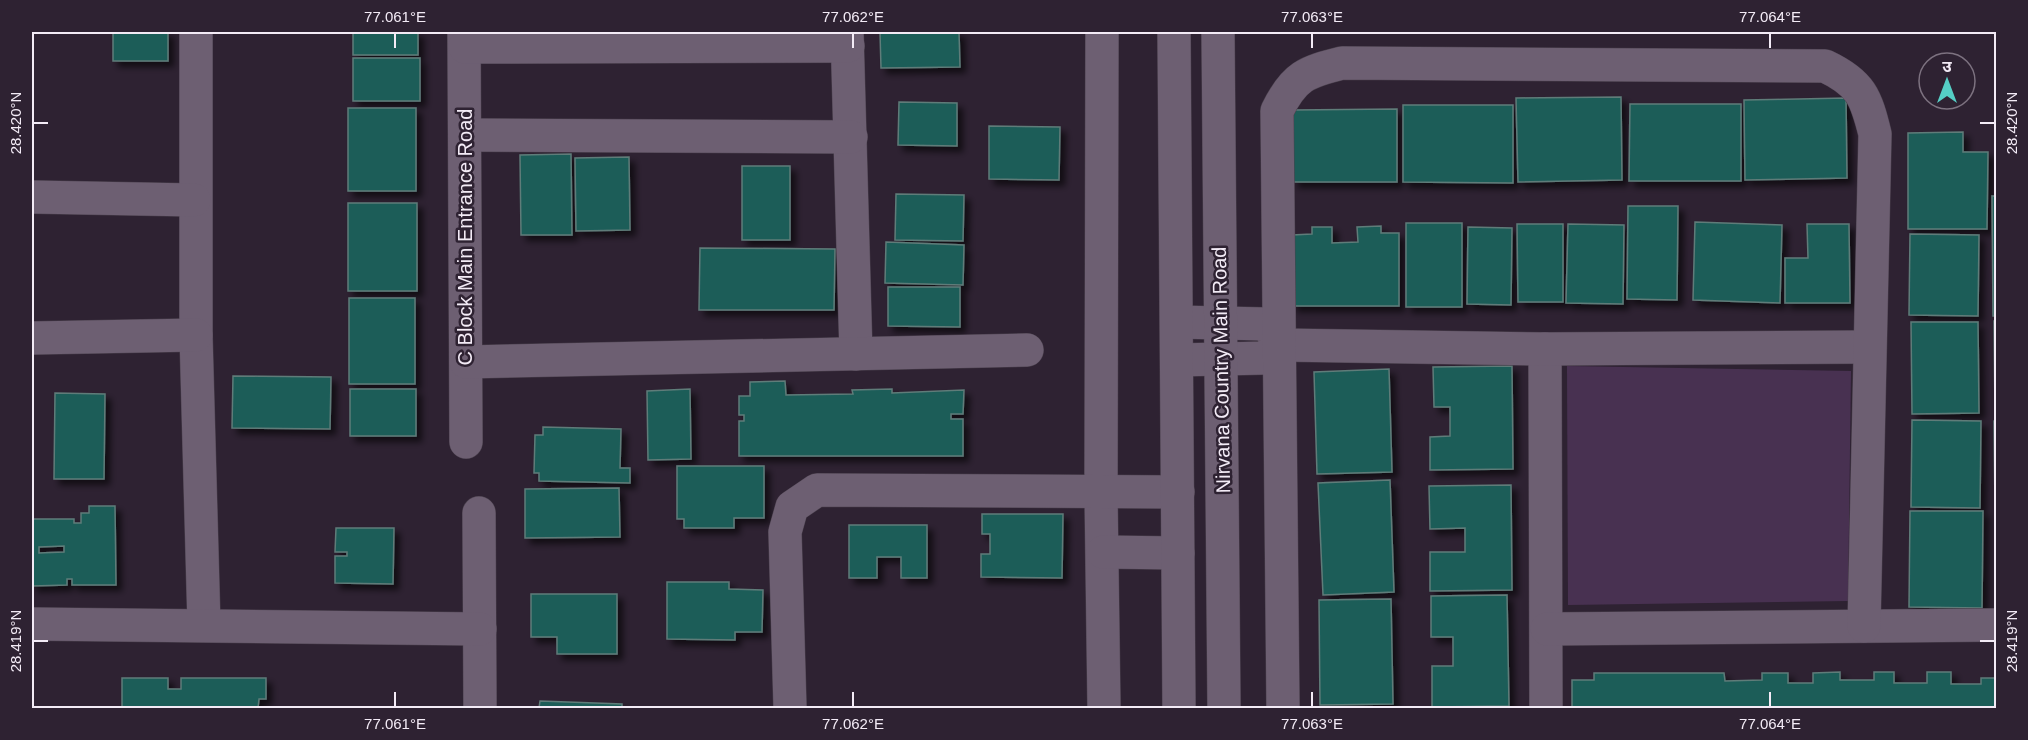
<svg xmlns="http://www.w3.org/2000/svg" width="2028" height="740" font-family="Arial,'Noto Sans Devanagari',sans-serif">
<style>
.green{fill:#483151}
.building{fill:#1b5d59;stroke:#5f7c79;stroke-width:1.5;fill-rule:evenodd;filter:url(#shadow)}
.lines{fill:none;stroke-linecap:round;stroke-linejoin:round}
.street-casing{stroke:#4b414e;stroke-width:34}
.secondary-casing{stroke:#4b414e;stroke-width:34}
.street{stroke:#6d5f72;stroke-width:33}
.secondary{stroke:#6d5f72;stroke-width:33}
.ticks{fill:none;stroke:#f3ebf6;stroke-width:2}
.labels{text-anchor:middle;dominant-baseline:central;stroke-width:5;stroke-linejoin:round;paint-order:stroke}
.street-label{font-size:20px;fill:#f3ebf6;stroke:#2e2232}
.neatline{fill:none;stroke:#f3ebf6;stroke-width:2}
.ticks-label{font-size:15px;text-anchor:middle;fill:#f3ebf6}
</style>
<defs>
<filter id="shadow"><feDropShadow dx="5.5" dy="5.5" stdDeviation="3" flood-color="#0009"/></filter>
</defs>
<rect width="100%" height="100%" fill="#2e2232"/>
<path class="green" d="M 1567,366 L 1851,371 L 1848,601 L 1568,605 Z"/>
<g class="building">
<rect x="113" y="32" width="55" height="29"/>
<rect x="353" y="32" width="65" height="23"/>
<path d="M 880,32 L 959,32 L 960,67 L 881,68 Z"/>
<rect x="353" y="58" width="67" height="43"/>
<path d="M 1621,97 L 1622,180 L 1518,182 L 1516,98 Z"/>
<path d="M 1846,98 L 1847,178 L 1745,180 L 1744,100 Z"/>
<path d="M 899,102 L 957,103 L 957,146 L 898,145 Z"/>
<path d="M 1630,104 L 1741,104 L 1741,181 L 1629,181 Z"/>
<path d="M 1403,105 L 1513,105 L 1513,183 L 1403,182 Z"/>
<rect x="348" y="108" width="68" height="83"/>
<path d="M 1397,109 L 1397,182 L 1293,182 L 1293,110 Z"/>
<path d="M 989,126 L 1060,127 L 1059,180 L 989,179 Z"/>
<path d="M 1963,132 L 1963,152 L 1988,152 L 1987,229 L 1908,229 L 1908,133 Z"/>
<path d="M 571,154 L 572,235 L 521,235 L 520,155 Z"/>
<path d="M 629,157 L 630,230 L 576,231 L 575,158 Z"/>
<rect x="742" y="166" width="48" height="74"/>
<path d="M 896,194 L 964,195 L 963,241 L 895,240 Z"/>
<path d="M 1992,196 L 1996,196 L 1996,316 L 1993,316 Z"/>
<rect x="348" y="203" width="69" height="88"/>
<path d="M 1628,206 L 1678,206 L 1677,300 L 1627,299 Z"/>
<path d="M 1695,222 L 1782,225 L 1780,303 L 1693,300 Z"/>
<rect x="1406" y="223" width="56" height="84"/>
<path d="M 1517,224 L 1563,224 L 1563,302 L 1518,302 Z"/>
<path d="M 1568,224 L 1624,225 L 1623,304 L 1566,303 Z"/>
<path d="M 1807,224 L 1849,224 L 1850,303 L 1785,303 L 1785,258 L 1808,258 Z"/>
<path d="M 1381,226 L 1381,233 L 1399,233 L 1399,306 L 1292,306 L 1292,235 L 1312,234 L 1312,227 L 1332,227 L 1332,243 L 1358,242 L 1357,227 Z"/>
<path d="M 1468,227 L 1512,228 L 1511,305 L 1467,304 Z"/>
<path d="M 1910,234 L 1979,235 L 1978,316 L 1909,315 Z"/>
<path d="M 886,242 L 964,245 L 963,285 L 885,283 Z"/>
<path d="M 700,248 L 835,249 L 834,310 L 699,310 Z"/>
<path d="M 888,287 L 960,287 L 960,327 L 888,326 Z"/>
<rect x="349" y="298" width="66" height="86"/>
<path d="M 1994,321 L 1996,321 L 1996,414 L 1995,414 Z"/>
<path d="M 1911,322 L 1978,322 L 1979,413 L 1912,414 Z"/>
<path d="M 1512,366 L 1513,469 L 1430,470 L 1430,437 L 1450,436 L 1450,407 L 1434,407 L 1433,367 Z"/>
<path d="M 1389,369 L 1392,472 L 1317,474 L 1314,372 Z"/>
<path d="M 233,376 L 331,377 L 330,429 L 232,428 Z"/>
<path d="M 785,381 L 786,395 L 853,394 L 852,390 L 892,389 L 892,393 L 964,390 L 963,414 L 951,414 L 951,419 L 963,419 L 963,456 L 739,456 L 739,421 L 744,421 L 744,415 L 739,415 L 739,396 L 750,396 L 750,382 Z"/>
<rect x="350" y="389" width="66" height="47"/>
<path d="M 690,389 L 691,459 L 648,460 L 647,391 Z"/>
<path d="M 55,393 L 105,394 L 104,479 L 54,479 Z"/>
<path d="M 1912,420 L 1981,421 L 1980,508 L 1911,507 Z"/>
<path d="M 1996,420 L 1996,508 L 1995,508 L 1994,421 Z"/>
<path d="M 543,427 L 621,429 L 620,468 L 630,468 L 630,483 L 539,481 L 539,473 L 534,473 L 535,435 L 543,435 Z"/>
<path d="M 677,466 L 764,466 L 764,518 L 734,518 L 734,528 L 684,528 L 684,519 L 677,519 Z"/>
<path d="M 1390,480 L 1394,592 L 1323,595 L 1318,483 Z"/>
<path d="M 1511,485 L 1512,590 L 1430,591 L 1430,552 L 1465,552 L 1465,528 L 1430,529 L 1429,486 Z"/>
<path d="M 619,488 L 620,537 L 525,538 L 525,489 Z"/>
<path d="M 89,506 L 115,506 L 116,585 L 72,585 L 72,579 L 67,579 L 67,585 L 32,586 L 32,519 L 74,519 L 74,523 L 81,523 L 81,513 L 89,513 ZM 64,546 L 64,552 L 39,553 L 39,547 Z"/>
<path d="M 1910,511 L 1983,511 L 1982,608 L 1909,607 Z"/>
<path d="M 982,514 L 1063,514 L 1062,578 L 981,577 L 981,554 L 990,554 L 990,534 L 982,534 Z"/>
<path d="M 849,525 L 927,525 L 927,578 L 901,578 L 901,557 L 877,557 L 877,578 L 849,578 Z"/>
<path d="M 336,528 L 394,528 L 393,584 L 335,583 L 335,556 L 347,556 L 347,552 L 335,552 Z"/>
<path d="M 667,582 L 729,582 L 729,589 L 763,590 L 762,632 L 735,632 L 735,640 L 667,639 Z"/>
<path d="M 531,594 L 617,594 L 617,654 L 557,654 L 557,637 L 531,637 Z"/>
<path d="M 1507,595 L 1509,706 L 1432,707 L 1432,666 L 1453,666 L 1453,637 L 1431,637 L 1431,596 Z"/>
<path d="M 1391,599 L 1393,704 L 1320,705 L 1319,600 Z"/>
<path d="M 1840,672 L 1840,680 L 1874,680 L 1874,672 L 1894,672 L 1894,683 L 1927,683 L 1927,672 L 1951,672 L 1951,684 L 1981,684 L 1981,678 L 1996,678 L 1996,708 L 1572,708 L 1572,680 L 1594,680 L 1594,673 L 1724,673 L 1725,681 L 1762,680 L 1762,673 L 1788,673 L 1788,683 L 1813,683 L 1813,673 Z"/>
<path d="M 122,678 L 168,678 L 168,689 L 181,689 L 181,678 L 266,678 L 266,699 L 259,699 L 258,708 L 122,708 Z"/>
<path d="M 540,701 L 622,704 L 622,708 L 539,708 Z"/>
</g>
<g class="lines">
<defs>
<g id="street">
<path d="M 196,32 L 196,335 L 204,625"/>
<path d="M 464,32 L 466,442"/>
<path d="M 847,32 L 856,354"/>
<path d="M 1102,32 L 1101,493 L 1104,708"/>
<path d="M 465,47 L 848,46"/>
<path d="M 465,135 L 851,137"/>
<path d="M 32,197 L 194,200"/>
<path d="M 1177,322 L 1266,324 L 1281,345"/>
<path d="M 32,338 L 196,335"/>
<path d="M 1545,349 L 1546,708"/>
<path d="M 1177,360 L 1265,358 L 1281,345 L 1545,349 L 1868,347"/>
<path d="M 466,362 L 1027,350"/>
<path d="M 479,513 L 480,708"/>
<path d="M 1103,552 L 1178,553"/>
<path d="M 32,624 L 480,629"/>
<path d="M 1547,629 L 1996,625"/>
<path d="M 790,708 L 785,532 L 792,507 L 817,490 L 1178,492"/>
<path d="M 1283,708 L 1277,111 C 1294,76 1306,72 1342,63 L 1825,66 C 1861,83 1866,97 1875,134 L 1864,626"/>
</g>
<g id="secondary">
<path d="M 1174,32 L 1179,708"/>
<path d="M 1218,32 L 1224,708"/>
</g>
</defs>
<use href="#street" class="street-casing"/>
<use href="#secondary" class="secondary-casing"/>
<use href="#street" class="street"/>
<use href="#secondary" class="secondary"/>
</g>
<path class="ticks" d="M 395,33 L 395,48M 853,33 L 853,48M 1312,33 L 1312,48M 1770,33 L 1770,48M 33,123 L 48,123M 1980,123 L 1995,123M 33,641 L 48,641M 1980,641 L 1995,641M 395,692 L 395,707M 853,692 L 853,707M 1312,692 L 1312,707M 1770,692 L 1770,707"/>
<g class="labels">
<g class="street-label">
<text transform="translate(465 237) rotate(-90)">C Block Main Entrance Road</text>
<text transform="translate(1221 370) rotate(-91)">Nirvana Country Main Road</text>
</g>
</g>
<rect width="2028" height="740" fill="none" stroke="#2e2232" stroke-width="66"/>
<g transform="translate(1947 81)"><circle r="28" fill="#2e2232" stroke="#7d7280" stroke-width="1.5"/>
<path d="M0-4.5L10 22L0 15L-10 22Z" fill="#55cec5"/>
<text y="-9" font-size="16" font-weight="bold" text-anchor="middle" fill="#f3ebf6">उ</text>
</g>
<rect x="33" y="33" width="1962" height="674" class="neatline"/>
<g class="ticks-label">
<text x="395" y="22">77.061°E</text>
<text x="853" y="22">77.062°E</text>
<text x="1312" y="22">77.063°E</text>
<text x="1770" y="22">77.064°E</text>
<text transform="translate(16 123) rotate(-90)" y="5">28.420°N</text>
<text transform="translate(2012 123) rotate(-90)" y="5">28.420°N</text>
<text transform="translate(16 641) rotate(-90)" y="5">28.419°N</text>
<text transform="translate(2012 641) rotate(-90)" y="5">28.419°N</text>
<text x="395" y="729">77.061°E</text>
<text x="853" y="729">77.062°E</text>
<text x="1312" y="729">77.063°E</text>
<text x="1770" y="729">77.064°E</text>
</g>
</svg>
